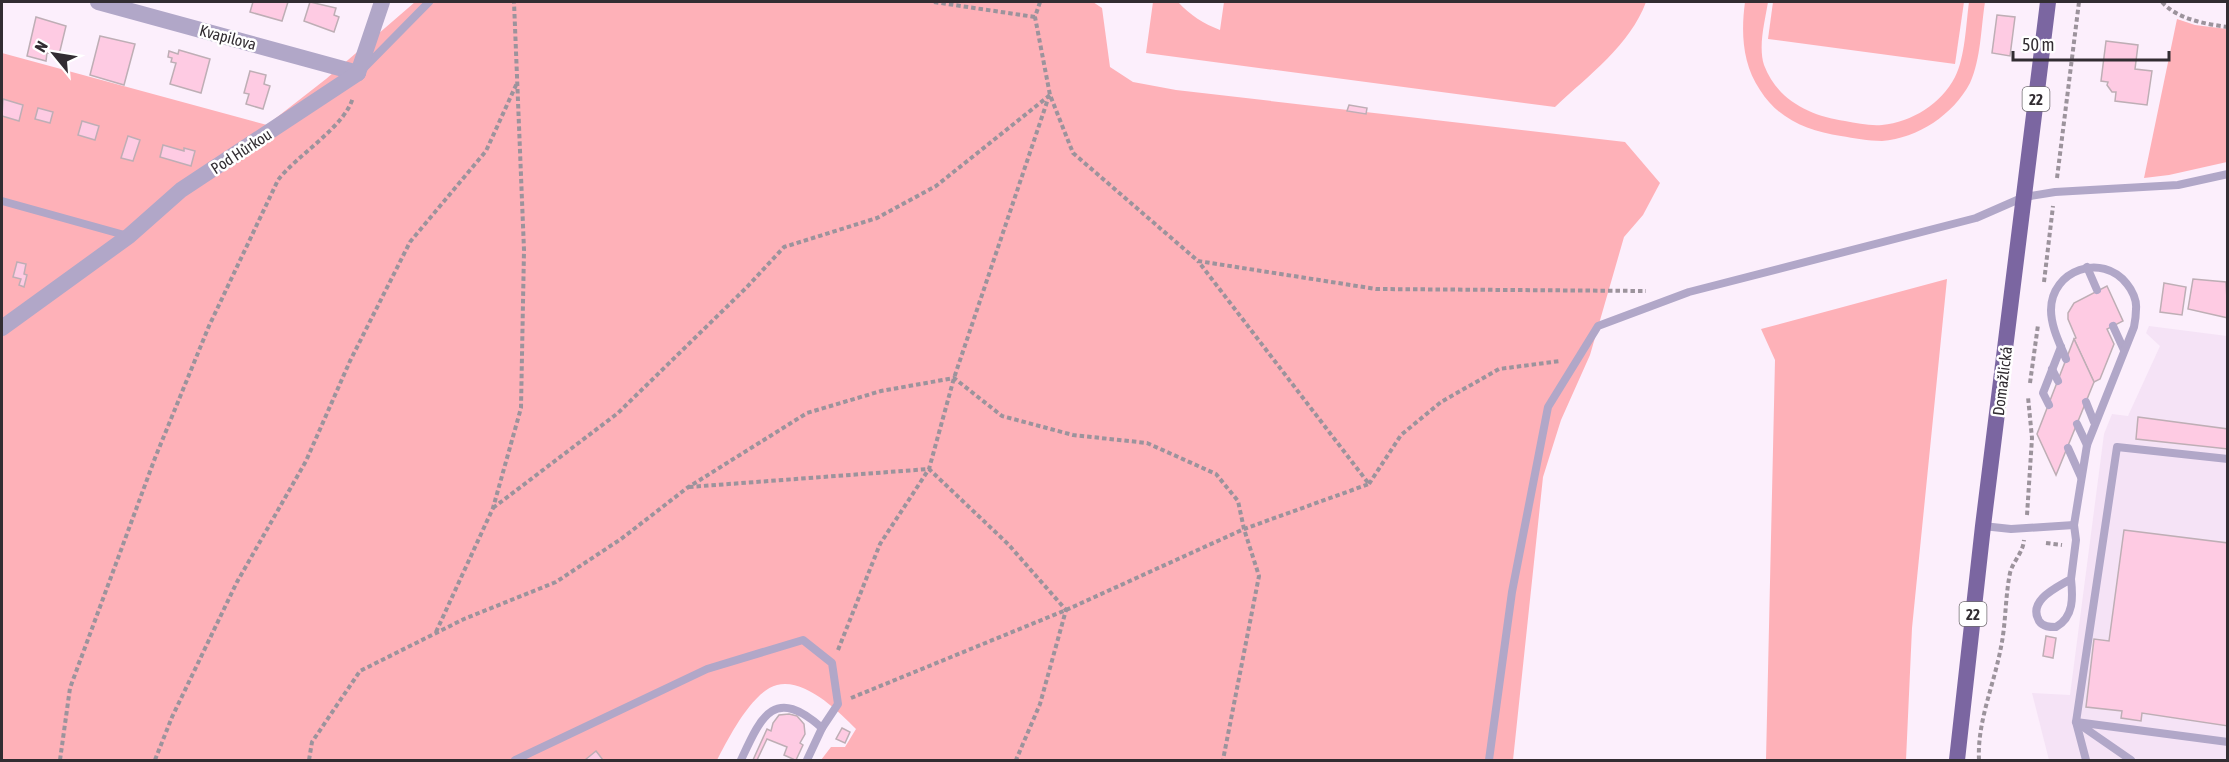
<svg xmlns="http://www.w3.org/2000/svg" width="2229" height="762" font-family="'Asap Condensed',sans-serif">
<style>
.built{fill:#f5e3f6}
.green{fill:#feb1b8}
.building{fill:#fecbe3;stroke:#beaeb5;stroke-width:1.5}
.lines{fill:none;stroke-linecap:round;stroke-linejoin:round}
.path{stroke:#9c939c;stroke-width:4;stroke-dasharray:4.5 3;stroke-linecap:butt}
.service{stroke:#b1a7c8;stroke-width:8}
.minor{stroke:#b1a7c8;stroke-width:16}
.primary{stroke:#7b66a1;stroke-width:16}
.labels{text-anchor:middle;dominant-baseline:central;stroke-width:5;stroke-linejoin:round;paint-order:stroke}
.shield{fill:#fff;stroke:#706c70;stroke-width:1.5}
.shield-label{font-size:15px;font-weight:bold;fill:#322d32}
.street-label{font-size:16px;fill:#322d32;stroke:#fff}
</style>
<rect width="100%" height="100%" fill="#fceffc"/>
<path class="built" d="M 2149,326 L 2227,336 L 2227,760 L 2049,760 L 2032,693 L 2070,695 L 2104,434 L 2112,414 L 2128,416 L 2160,346 L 2146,333 Z"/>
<g class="green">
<path d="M 415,2 L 1093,2 L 1102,8 L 1110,67 L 1133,82 L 1176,90 L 1625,142 L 1660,183 L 1643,215 L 1624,237 L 1590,355 L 1561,420 L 1543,477 L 1513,760 L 821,760 L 831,747 L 845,747 L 856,729 C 838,711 805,678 777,685 C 752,691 728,739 717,760 L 2,760 L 2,53 L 267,125 L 326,79 Z"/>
<path d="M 1153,2 L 1178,2 C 1190,15 1204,24 1220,30 L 1224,2 L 1646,2 C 1630,45 1589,75 1555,107 L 1146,53 Z"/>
<path d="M 1745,2 L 1768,2 C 1765,21 1758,46 1764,65 C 1777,100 1810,116 1845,121 C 1857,123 1869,126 1882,125 C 1912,122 1941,104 1955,77 C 1965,58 1966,24 1969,2 L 1985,2 C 1981,27 1981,59 1970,83 C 1953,115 1918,138 1882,141 C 1868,141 1854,138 1841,136 C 1808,131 1778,119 1760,90 C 1742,63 1741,32 1745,2 Z"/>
<path d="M 1773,2 L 1964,2 L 1955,64 L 1768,39 Z"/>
<path d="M 2177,19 L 2195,25 L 2227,29 L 2227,162 L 2169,175 L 2144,178 Z"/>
<path d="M 1947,279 L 1912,628 L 1906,760 L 1766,760 L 1775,360 L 1761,329 Z"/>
</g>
<g class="building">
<path d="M 253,2 L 288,2 L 282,21 L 250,12 Z"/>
<path d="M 310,2 L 336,8 L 334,15 L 339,17 L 334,32 L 304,21 Z"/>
<path d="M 1997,15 L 2015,17 L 2010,56 L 1992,53 Z"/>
<path d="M 36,17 L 66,26 L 59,55 L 47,53 L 46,61 L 27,56 Z"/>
<path d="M 100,36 L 135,44 L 124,85 L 90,75 Z"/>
<path d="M 2106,41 L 2138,45 L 2135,69 L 2152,71 L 2147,105 L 2115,101 L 2116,92 L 2112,92 L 2107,85 L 2108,82 L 2101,81 Z"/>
<path d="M 179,50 L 210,59 L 201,93 L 170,84 L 176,63 L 171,62 L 172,58 L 168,57 L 169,51 L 178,54 Z"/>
<path d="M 250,71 L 266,75 L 264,84 L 270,86 L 263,109 L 246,104 L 249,94 L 244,93 Z"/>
<path d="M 3,99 L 23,105 L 19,121 L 2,116 Z"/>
<path d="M 1349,105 L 1367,108 L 1366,114 L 1347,111 Z"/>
<path d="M 38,108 L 53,112 L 50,123 L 35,119 Z"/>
<path d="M 82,121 L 99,126 L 95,140 L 78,135 Z"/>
<path d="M 128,136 L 140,140 L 133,161 L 121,158 Z"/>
<path d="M 163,145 L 184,151 L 184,148 L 195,151 L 191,166 L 160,157 Z"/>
<path d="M 17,262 L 26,264 L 24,274 L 27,275 L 24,287 L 19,285 L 21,279 L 13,277 Z"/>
<path d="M 2193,279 L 2226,282 L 2228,318 L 2188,309 Z"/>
<path d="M 2164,283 L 2186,287 L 2182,315 L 2160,312 Z"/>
<path d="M 2107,286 L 2123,321 L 2107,329 L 2114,344 L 2100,379 L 2094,382 L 2074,339 L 2076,338 L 2068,319 L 2068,313 L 2074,303 Z"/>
<path d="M 2074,339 L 2094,382 L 2056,475 L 2037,434 Z"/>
<path d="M 2138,417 L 2228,429 L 2228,449 L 2136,439 Z"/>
<path d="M 2124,530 L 2228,543 L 2228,726 L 2142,713 L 2141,721 L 2121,718 L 2122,711 L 2086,707 L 2094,639 L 2109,641 Z"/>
<path d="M 2046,636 L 2056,638 L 2053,658 L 2043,656 Z"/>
<path d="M 789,714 L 797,716 L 804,724 L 805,734 L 800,743 L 803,745 L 796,760 L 792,760 L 793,759 L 784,755 L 787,747 L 767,739 L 757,760 L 753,760 L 767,729 L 771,731 L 773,723 L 779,715 Z"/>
<path d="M 842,728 L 850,732 L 845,743 L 836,739 Z"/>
<path d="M 596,751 L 603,760 L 585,760 Z"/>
</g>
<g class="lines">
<g class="path">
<path d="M 934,2 L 1035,17"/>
<path d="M 1040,2 L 1035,17 L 1050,95 L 1073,153 L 1198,261 L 1376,289 L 1646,291"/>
<path d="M 2162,2 C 2177,19 2205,24 2228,27"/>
<path d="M 2057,178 L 2079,2"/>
<path d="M 2044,282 L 2053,206"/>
<path d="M 2030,383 L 2038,325"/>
<path d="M 1369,484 L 1401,435 L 1441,402 L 1499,369 L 1560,361"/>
<path d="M 689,487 L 929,469 L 1008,544 L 1066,610 L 1040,704 L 1016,760"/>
<path d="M 493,508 L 618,413 L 746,288 L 784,247 L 877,218 L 936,186 L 1050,95"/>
<path d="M 2027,515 L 2032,438 L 2028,397"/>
<path d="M 2046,543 L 2062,545"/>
<path d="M 436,632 L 493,508 L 521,408 L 524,250 L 514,2"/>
<path d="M 838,650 L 880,544 L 929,469 L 954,378 L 1049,96"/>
<path d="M 851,698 L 1066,610 L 1244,529 L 1369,484 L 1198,261"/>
<path d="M 60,760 L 70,688 L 155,458 L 209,326 L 278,180 C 297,155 346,126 353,97"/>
<path d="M 155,760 L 172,717 L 237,582 L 306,461 L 350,361 L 410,242 L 486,151 L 517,83"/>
<path d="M 309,760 L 312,742 L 360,671 L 464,619 L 556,582 L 621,539 L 687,488 L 807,413 L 881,391 L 954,378 L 1002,416 L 1073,435 L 1147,443 L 1216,474 L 1238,501 L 1244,529 L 1259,576 L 1223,760"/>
<path d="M 1979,760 C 1977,722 1994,685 2001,647 C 2006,623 2005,598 2010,573 C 2013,561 2023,553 2024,540"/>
</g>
<g class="service">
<path d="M 363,69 L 429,2"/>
<path d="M 2,201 L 128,236"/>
<path d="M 2087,267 L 2097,290"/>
<path d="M 2113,326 L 2124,350"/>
<path d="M 2066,359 C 2060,344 2051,327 2051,310 C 2051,270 2102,252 2127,284 C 2132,290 2137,300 2136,309 C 2136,315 2135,322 2134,327 L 2087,445 L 2074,525 L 2076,540 L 2071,579 C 2058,587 2027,600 2039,621 C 2043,627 2050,627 2056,627 C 2074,617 2073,597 2071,579"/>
<path d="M 2052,369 L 2058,381"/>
<path d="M 2086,402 L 2094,422"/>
<path d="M 2049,405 L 2043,393 L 2061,347"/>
<path d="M 2077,424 L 2087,445"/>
<path d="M 2068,448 L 2081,477"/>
<path d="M 1983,526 L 2011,529 L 2074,525"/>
<path d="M 515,760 L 707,669 L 803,640 L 832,663 L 838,704 L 822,728 L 807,760"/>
<path d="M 741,760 C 761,717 774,685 822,728"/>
<path d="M 1489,760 L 1512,592 L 1548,407 L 1598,326 L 1689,292 L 1976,218 L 2024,197 L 2055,192 L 2178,185 L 2228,174"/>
<path d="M 2086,760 L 2076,722 L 2117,447 L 2228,459"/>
<path d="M 2131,760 L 2076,722 L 2228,742"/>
</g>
<g class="minor">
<path d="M 98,2 L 358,73"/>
<path d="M 358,73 L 382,2"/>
<path d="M 2,328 L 129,236 L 181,190 L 358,73"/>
</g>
<path class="primary" d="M 1957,760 L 1983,526 L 2048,2"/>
</g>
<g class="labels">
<g class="shield">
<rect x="2022.5" y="87" width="27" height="24" rx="4.5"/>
<rect x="1959.5" y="602" width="27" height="24" rx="4.5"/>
</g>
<g class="shield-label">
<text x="2036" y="99">22</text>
<text x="1973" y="614">22</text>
</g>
<g class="street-label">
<text transform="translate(228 37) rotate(15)">Kvapilova</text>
<text transform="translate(241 151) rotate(-33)">Pod Hůrkou</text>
<text transform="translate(2002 381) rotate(-83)">Domažlická</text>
</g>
</g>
<rect width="2229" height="762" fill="none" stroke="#322d32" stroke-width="6"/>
<g transform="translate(54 54) rotate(300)" stroke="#ffffff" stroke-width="4.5" paint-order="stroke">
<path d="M0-4.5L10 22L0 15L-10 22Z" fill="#322d32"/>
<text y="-9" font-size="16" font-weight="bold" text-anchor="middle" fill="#322d32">N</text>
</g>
<path d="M2013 51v9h156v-9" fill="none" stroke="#322d32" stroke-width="3"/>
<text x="2022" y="51" font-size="18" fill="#322d32" stroke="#ffffff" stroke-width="4.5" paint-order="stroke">50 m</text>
</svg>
